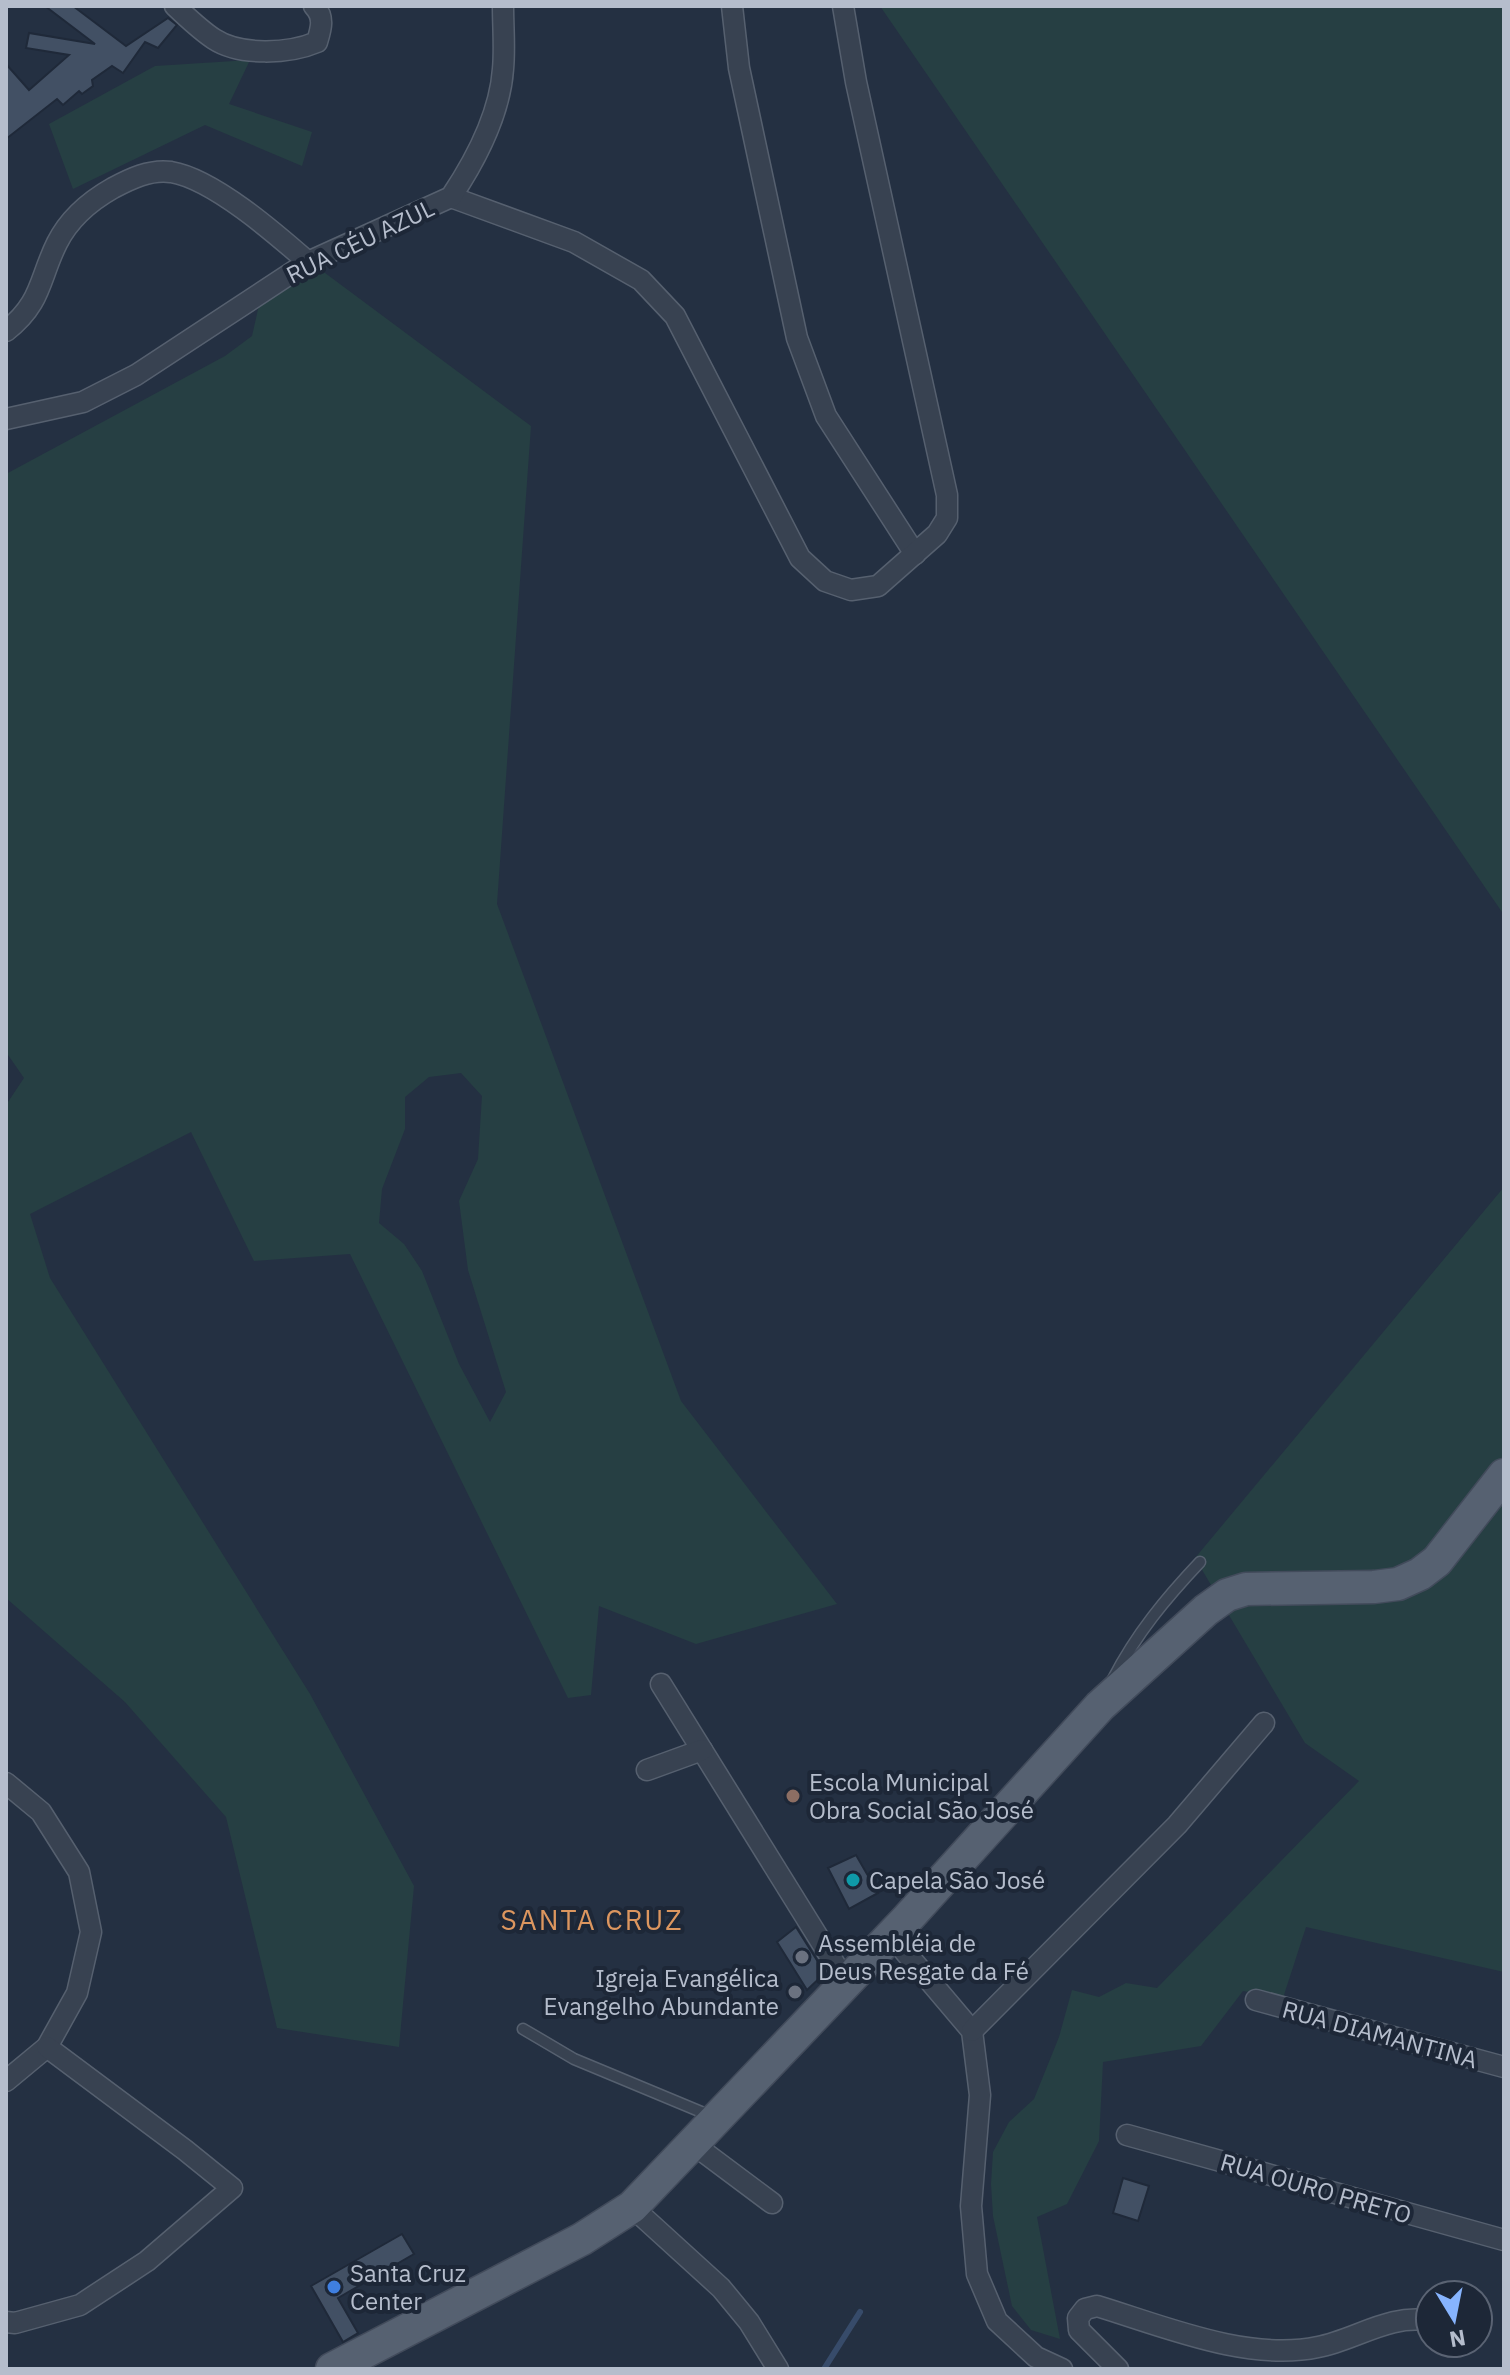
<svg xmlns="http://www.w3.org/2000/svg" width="1510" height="2375" font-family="'IBM Plex Sans',sans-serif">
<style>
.green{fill:#263f43;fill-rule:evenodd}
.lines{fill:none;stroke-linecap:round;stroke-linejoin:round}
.stream{stroke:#374b6a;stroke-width:6}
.building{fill:#425064;stroke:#1f2939;stroke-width:2}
.lane-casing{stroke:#56606f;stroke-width:13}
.street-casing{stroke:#56606f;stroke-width:23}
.primary-casing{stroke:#424b5b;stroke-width:35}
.lane{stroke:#384251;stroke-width:10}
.street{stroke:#384251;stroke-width:20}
.primary{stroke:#566171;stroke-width:32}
.education-dot{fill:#8d6e63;stroke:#1d2737;stroke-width:3}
.culture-dot{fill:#0f9aa8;stroke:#1d2737;stroke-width:3}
.worship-dot{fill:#6b7280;stroke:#1d2737;stroke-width:3}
.shop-dot{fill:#3f7fe0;stroke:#1d2737;stroke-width:3}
.labels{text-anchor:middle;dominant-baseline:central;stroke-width:8;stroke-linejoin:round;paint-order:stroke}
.street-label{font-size:24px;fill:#b5bdcc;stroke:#1d2737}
.poi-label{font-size:24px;fill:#b5bdcc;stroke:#1d2737;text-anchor:start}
.quarter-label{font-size:28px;letter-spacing:2px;fill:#dc965f;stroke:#1d2737}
</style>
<rect width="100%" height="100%" fill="#243042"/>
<g class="green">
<path d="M 880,6 L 1504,6 L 1504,915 Z"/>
<path d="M 250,60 L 229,104 L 312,132 L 302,166 L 205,125 L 73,189 L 49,124 L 155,66 Z"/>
<path d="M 317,267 L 531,426 L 497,904 L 681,1401 L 837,1604 L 696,1644 L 599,1606 L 591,1695 L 568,1698 L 350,1254 L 254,1261 L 191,1132 L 30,1214 L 50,1278 L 310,1694 L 414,1886 L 399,2047 L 277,2028 L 226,1817 L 125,1702 L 6,1598 L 6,1105 L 24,1078 L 6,1052 L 6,474 L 225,356 L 252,336 L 259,305 ZM 461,1073 L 482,1096 L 478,1159 L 459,1201 L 468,1270 L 506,1392 L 490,1422 L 459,1364 L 422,1271 L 404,1244 L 379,1223 L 382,1189 L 405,1129 L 405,1097 L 429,1077 Z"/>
<path d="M 1504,1187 L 1504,1972 L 1306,1927 L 1283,1998 L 1243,1991 L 1201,2046 L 1103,2062 L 1099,2141 L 1067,2204 L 1037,2217 L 1060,2339 L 1031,2330 L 1012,2306 L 993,2216 L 991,2184 L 993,2152 L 1009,2122 L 1034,2099 L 1059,2037 L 1072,1990 L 1099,1997 L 1126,1983 L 1157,1988 L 1359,1781 L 1305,1743 L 1195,1558 Z"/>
</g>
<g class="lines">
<path class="stream" d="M 824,2369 L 860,2312"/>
</g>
<g class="building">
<path d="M 45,6 L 73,6 L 126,46 L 168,18 L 177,25 L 158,48 L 145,42 L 123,73 L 112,66 L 92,80 L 93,86 L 82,94 L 79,91 L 63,105 L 57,99 L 6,139 L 6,64 L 29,90 L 69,55 L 26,48 L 29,33 L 95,44 Z"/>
<path d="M 856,1855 L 878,1893 L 849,1909 L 828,1868 Z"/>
<path d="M 796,1927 L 825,1973 L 807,1990 L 777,1942 Z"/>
<path d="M 1123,2178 L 1149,2186 L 1138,2221 L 1113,2213 Z"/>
<path d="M 402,2234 L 414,2254 L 338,2298 L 358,2333 L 343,2342 L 311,2286 Z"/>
</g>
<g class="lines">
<defs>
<g id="lane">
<path d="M 1113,1679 C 1136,1634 1166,1598 1200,1562"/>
<path d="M 523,2029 L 574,2059 L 711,2116"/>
</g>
<g id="street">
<path d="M 175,6 C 187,17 200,30 214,39 C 240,56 289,54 317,42 C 321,29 325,17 314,6"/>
<path d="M 732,6 L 739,68 L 797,338 L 826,416 L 915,554"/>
<path d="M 451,197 L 574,242 L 641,280 L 675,316 L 800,558 L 825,581 L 851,590 L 878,586 L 937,534 L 947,518 L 947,495 L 856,82 L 843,6"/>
<path d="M 6,331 C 42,303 39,279 57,243 C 69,219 90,201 113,188 C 130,179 150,169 171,172 C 213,179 275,233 308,262"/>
<path d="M 6,419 L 83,402 L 136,375 L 308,262 L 451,197 C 475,161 500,113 503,69 C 505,48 503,27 503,6"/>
<path d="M 661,1684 L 846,1982"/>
<path d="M 647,1770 L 702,1750"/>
<path d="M 6,1783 L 41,1812 L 79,1872 L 91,1932 L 77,1993 L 47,2047 L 6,2081"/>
<path d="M 890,1934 L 972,2031 L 980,2095 L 971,2206 L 977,2274 L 997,2321 L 1036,2357 L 1062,2369"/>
<path d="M 1256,2000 L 1504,2067"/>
<path d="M 972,2031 L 1177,1825 L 1264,1723"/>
<path d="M 1127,2135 L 1504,2240"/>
<path d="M 693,2144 L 772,2203"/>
<path d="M 632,2207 L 721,2288 L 749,2322 L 778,2369"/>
<path d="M 6,2322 L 15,2323 L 80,2305 L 147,2261 L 232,2188 L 185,2150 L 47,2047"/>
<path d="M 1118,2369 L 1079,2330 L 1078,2318 L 1085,2309 L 1097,2306 C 1163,2326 1248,2362 1318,2347 C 1355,2340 1391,2313 1430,2321"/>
</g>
<path id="primary" d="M 332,2369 L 582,2239 L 632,2207 L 908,1918 L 1100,1706 L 1206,1610 L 1227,1595 L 1246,1589 L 1374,1587 L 1398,1584 L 1420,1574 L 1437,1561 L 1504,1475"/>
</defs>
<use href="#lane" class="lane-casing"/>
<use href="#street" class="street-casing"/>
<use href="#primary" class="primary-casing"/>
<use href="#lane" class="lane"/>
<use href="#street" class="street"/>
<use href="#primary" class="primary"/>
</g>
<circle class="education-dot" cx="793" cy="1796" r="8"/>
<circle class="culture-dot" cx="853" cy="1880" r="8"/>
<g class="worship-dot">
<circle cx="802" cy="1957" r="8"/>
<circle cx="795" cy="1992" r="8"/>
</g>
<circle class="shop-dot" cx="334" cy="2287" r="8"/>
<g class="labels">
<g class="street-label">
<text transform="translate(360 241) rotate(-26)">RUA CÉU AZUL</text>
<text transform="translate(1380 2034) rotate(15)">RUA DIAMANTINA</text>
<text transform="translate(1316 2188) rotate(16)">RUA OURO PRETO</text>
</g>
<g class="poi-label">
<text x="809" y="1782">Escola Municipal<tspan x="809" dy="28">Obra Social São José</tspan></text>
<text x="869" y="1880">Capela São José</text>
<text x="818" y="1943">Assembléia de<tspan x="818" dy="28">Deus Resgate da Fé</tspan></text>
<text x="779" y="1978" text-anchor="end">Igreja Evangélica<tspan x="779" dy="28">Evangelho Abundante</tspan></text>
<text x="350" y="2273">Santa Cruz<tspan x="350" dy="28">Center</tspan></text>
</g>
<g class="quarter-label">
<text x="592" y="1919">SANTA CRUZ</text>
</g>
</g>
<rect width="1510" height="2375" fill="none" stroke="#b5bdcc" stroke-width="16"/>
<g transform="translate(1454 2319) rotate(170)"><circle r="38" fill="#1d2737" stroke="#5a6373" stroke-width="2"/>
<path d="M0-6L14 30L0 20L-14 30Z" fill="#87b4fe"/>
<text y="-12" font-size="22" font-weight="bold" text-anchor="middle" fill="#b5bdcc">N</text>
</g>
</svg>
